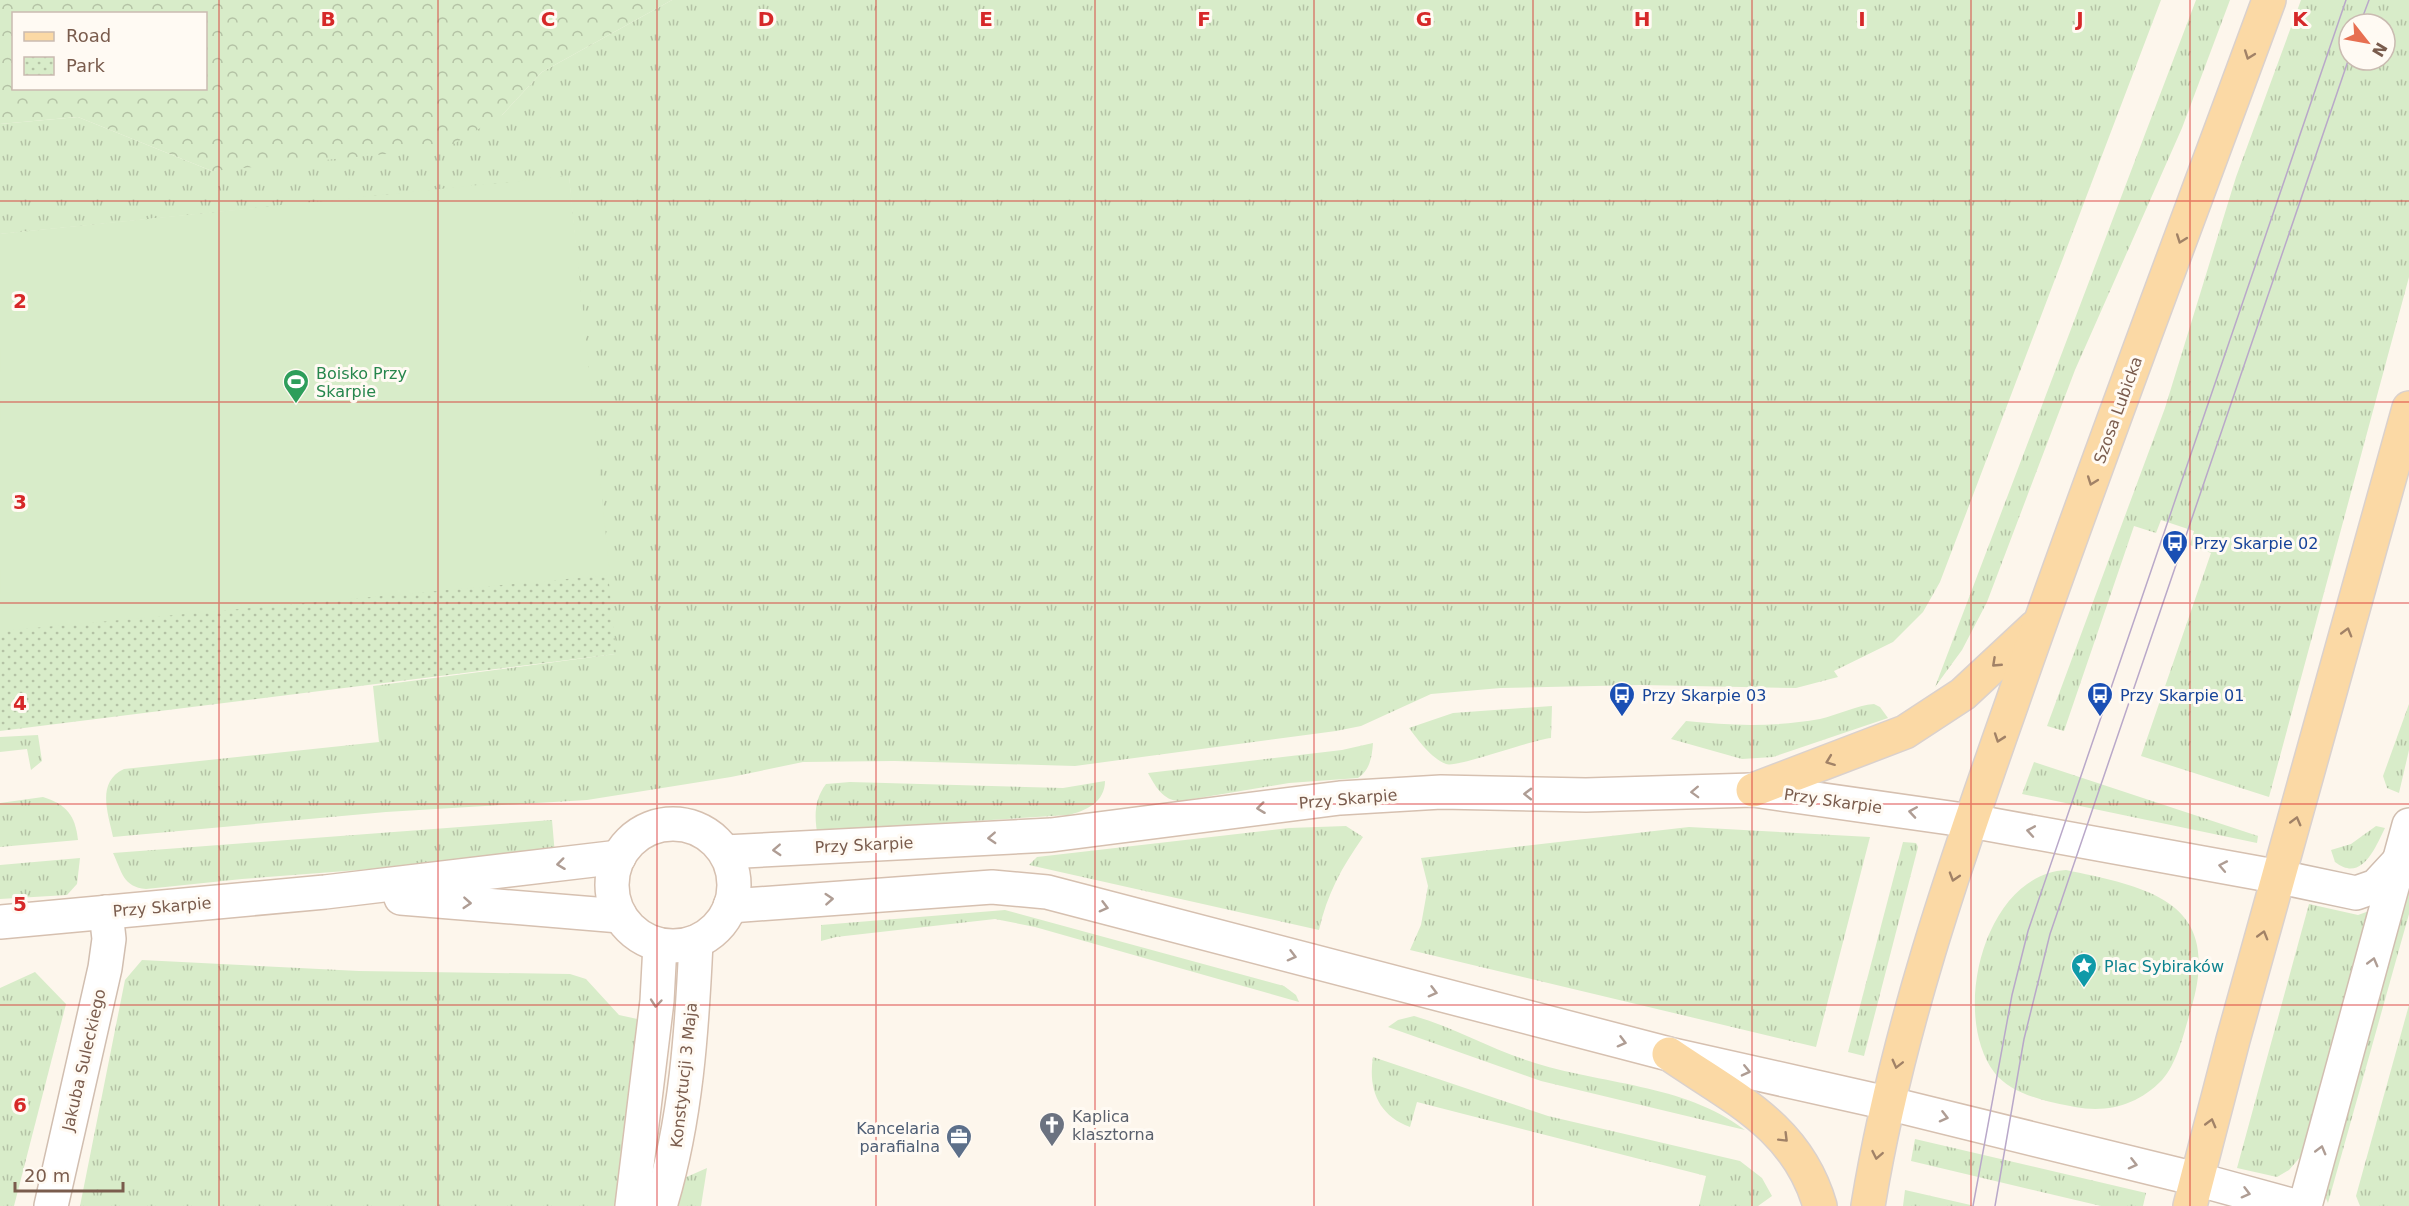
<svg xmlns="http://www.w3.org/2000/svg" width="2409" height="1206" font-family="'DejaVu Sans',sans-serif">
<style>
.grass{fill:url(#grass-tufts);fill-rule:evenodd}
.forest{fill:url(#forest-crowns);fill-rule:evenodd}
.park{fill:url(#park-dots)}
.pitch{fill:#d8ecc9}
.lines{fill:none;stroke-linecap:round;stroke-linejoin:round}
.street-casing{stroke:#d1beb0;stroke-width:36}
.secondary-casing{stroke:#d6c0b0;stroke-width:36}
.primary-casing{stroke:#dad1cd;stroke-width:36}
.street{stroke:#fff;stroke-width:33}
.secondary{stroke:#fff;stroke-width:33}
.primary{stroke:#fbd9a5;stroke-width:33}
.tram{stroke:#b9a8c9;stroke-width:1.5}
.oneway{stroke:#a18267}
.oneway2{stroke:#af9d94}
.grid{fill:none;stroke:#d62828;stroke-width:1.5;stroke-opacity:0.55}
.labels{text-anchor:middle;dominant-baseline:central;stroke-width:6;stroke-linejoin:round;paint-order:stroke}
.leisure-label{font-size:16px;fill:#27864d;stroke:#fffaf3;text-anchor:start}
.street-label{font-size:16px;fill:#7a5c4d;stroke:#fffaf3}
.transit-label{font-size:16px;fill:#164399;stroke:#fffaf3;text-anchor:start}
.culture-label{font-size:16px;fill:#0d838f;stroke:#fffaf3;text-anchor:start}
.worship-label{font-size:16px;fill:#5b616d;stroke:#fffaf3;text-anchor:start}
.service-label{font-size:16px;fill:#4e5e75;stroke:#fffaf3;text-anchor:end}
.grid-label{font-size:20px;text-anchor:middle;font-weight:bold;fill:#d62828;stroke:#fffaf3;stroke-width:6;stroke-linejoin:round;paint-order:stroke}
</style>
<defs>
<pattern id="grass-tufts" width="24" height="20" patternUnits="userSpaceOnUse" patternTransform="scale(1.5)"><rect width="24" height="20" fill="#d8ecc9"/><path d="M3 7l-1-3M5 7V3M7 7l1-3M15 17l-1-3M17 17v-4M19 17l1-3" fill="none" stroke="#b4c2a5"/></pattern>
<pattern id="forest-crowns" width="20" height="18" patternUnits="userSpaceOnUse" patternTransform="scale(1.5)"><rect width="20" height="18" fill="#d8ecc9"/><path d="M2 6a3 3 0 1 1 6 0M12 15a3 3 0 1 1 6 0" fill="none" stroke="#b4c2a5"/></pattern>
<pattern id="park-dots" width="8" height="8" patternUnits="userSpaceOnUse" patternTransform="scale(1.5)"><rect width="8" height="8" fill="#d8ecc9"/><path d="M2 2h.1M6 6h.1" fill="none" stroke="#b4c2a5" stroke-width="1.8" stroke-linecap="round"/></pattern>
</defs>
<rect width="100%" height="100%" fill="#fdf6ec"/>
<g class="grass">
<path d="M 672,0 L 2161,0 L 1940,582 L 1923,612 L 1893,642 L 1834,671 L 1838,677 L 1796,688 L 1640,685 L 1501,688 L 1431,694 L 1361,726 L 1336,731 L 1075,766 L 894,761 L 803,762 L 731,777 L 587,800 L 386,812 L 113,837 C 108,813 96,782 124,769 L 379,742 L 373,686 L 615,654 L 569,177 L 0,234 L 0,124 L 78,117 L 212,171 L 502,115 L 542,72 Z"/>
<path d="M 2196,0 L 2230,0 L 2182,128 L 2075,370 L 1987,602 L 1962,650 L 1935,687 Z"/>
<path d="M 2301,0 L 2409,0 L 2409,277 L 2269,797 L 2141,756 L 2211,553 L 2190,545 L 2194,531 L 2161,520 L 2156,533 L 2134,526 L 2064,731 L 2047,726 L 2165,408 L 2236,177 ZM 2349,24 L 2385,24 L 2385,60 L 2349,60 Z"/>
<path d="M 1874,704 L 1880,707 L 1888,718 L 1773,757 L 1742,759 L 1671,739 L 1686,721 C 1732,726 1775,727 1820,719 C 1838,715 1857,705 1874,704 Z"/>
<path d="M 2409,704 L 2409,750 L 2399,793 L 2387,788 L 2383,776 Z"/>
<path d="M 1552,706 L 1551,738 C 1531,740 1457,768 1446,764 C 1431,758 1418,740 1409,728 L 1453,713 Z"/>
<path d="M 38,735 L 42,761 L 31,770 L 27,749 L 0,752 L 0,737 Z"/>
<path d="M 1373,743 C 1372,757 1370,770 1358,778 L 1289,783 L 1181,801 C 1164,802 1155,786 1148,773 L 1342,750 Z"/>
<path d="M 2034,762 L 2258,836 L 2257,843 L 2022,794 Z"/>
<path d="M 1105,781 C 1105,802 1086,811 1068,815 L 883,827 L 818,837 C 814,817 814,800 826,784 L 850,782 L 1063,788 Z"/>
<path d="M 43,797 C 67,805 75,815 78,840 L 0,847 L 0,803 Z"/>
<path d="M 552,820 L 555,855 L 242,879 L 146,889 C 123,887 122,872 113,853 Z"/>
<path d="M 1346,826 L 1363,837 C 1342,867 1327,894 1319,930 L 1029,865 L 1037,857 L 1289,828 Z"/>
<path d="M 2376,826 L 2385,828 C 2375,848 2362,883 2335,862 L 2331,850 L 2351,844 Z"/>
<path d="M 1689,827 L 1870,837 L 1816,1047 L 1410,950 L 1421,925 L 1428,886 L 1421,858 Z"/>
<path d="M 1903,842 L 1916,843 L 1918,847 L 1864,1056 L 1848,1052 Z"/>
<path d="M 80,858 L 77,884 L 67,895 L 0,899 L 0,865 Z"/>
<path d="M 2066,870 C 2152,888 2223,902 2191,1009 C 2184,1032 2178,1062 2162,1080 C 2138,1105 2108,1113 2075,1107 C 2049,1102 2011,1095 1994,1072 C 1950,1013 1985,874 2066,870 Z"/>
<path d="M 2409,880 L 2409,914 L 2328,1203 L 2324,1194 Z"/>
<path d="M 2309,904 L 2358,915 L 2372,910 L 2302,1155 L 2289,1170 L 2277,1177 L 2237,1168 Z"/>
<path d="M 1005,910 L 1284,986 L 1296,995 L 1299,1002 L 1035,927 L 995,919 L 836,937 L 821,941 L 821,925 Z"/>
<path d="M 142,960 L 359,971 L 570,974 L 586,979 L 619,1015 L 642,1020 L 618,1206 L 80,1206 L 125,980 Z"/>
<path d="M 35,972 L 66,1004 L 14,1206 L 0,1206 L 0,988 Z"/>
<path d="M 2409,1005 L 2409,1206 L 2360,1206 L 2356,1196 Z"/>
<path d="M 1414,1016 C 1454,1027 1490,1049 1529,1061 C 1601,1085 1683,1083 1745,1130 L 1541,1081 L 1388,1027 L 1398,1020 Z"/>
<path d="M 1373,1057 L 1548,1116 L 1740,1161 L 1762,1178 L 1772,1196 L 1758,1206 L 1699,1206 L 1706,1176 L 1417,1102 L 1410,1127 C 1378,1115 1368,1089 1373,1057 Z"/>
<path d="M 1915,1139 L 2146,1193 L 2143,1206 L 2101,1206 L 1911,1161 Z"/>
<path d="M 707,1168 L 701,1206 L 668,1206 L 682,1179 Z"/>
<path d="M 1905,1190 L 1975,1206 L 1903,1206 Z"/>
</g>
<path class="forest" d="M 0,0 L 672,0 L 542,72 L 502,115 L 447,148 L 212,171 L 78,117 L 0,124 ZM 14,14 L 206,14 L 206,88 L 14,88 Z"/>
<path class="park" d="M 569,176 L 616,654 L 0,731 L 0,234 Z"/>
<path class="pitch" d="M 569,176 L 610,575 L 1,631 L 0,234 Z"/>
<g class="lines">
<defs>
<g id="street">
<path d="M 2280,877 L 2356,893 L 2376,886 L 2401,859"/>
<path d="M 2196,1179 L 2295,1206"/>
<path d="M 51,1206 L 105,968 L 109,939 L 106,912"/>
<path d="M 2305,1206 L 2409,825"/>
</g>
<g id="secondary">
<circle cx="673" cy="885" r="61"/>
<path d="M 725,852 L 1051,835 L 1340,798 L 1441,792 L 1586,795 L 1753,790 L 1971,821 L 2280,877"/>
<path d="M 401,898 L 620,916"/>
<path d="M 730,906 L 992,887 L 1047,892 L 1669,1054 L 1887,1103 L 2196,1179"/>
<path d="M 0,922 L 325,892 L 619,857"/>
<path d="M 632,1206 L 657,1001 L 660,945"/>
<path d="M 660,1206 C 686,1121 692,1030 696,942"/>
</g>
<g id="primary">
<path d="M 1753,790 L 1905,732 L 1963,694 L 2035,627"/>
<path d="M 1669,1054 C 1733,1098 1797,1126 1820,1206"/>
<path d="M 1868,1206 C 1896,1034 1954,867 2012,703 C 2094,467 2183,234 2269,0"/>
<path d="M 2190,1206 L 2233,1040 L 2409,408"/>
</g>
</defs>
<use href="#street" class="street-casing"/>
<use href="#secondary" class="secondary-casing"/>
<use href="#primary" class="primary-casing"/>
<use href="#street" class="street"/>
<use href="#secondary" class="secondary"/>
<use href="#primary" class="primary"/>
<g class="tram">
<path d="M 2360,24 L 2369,0"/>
<path d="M 1973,1206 L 2012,995 L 2028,931 L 2346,0"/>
<path d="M 1995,1206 L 2024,1039 L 2050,934 L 2349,58"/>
</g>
</g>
<defs><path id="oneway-chevron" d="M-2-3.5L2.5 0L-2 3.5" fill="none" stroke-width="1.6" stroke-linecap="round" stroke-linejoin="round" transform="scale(1.5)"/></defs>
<g class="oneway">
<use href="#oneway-chevron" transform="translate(2249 55) rotate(110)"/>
<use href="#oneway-chevron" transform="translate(2181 239) rotate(110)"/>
<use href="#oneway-chevron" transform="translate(2092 481) rotate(110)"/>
<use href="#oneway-chevron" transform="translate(2347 632) rotate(-74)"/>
<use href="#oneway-chevron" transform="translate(1996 663) rotate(137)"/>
<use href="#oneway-chevron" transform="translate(1999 738) rotate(109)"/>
<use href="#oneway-chevron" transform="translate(1830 761) rotate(159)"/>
<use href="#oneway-chevron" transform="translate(2296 821) rotate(-75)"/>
<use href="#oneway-chevron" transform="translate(1954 877) rotate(107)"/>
<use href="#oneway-chevron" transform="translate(2263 935) rotate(-74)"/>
<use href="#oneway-chevron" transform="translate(1897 1064) rotate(104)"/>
<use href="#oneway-chevron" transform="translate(2211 1123) rotate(-75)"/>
<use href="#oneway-chevron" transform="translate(1784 1138) rotate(45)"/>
<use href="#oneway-chevron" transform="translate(1877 1155) rotate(101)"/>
</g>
<g class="oneway2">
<use href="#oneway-chevron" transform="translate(1695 792) rotate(178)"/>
<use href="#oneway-chevron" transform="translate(1528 794) rotate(-179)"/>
<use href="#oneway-chevron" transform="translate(1261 808) rotate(173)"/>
<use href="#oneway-chevron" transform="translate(1913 812) rotate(-171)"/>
<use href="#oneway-chevron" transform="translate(2031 831) rotate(-170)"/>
<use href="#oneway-chevron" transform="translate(992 838) rotate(177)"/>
<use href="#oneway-chevron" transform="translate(777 850) rotate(177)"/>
<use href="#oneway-chevron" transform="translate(561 864) rotate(173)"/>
<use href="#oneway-chevron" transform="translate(2223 866) rotate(-169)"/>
<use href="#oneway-chevron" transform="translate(829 899) rotate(-4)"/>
<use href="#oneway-chevron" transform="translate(467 903) rotate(4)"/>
<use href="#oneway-chevron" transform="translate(1104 907) rotate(15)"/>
<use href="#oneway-chevron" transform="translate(1292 956) rotate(15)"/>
<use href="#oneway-chevron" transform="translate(2373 962) rotate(-75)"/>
<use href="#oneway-chevron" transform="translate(1433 992) rotate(15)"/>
<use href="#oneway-chevron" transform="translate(656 1003) rotate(95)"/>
<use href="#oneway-chevron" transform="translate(1622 1042) rotate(15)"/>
<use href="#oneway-chevron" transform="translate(1746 1071) rotate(13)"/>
<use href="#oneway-chevron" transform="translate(1944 1117) rotate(14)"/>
<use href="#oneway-chevron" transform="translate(2321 1150) rotate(-75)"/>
<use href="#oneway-chevron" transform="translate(2133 1164) rotate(14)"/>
<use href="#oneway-chevron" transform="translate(2246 1193) rotate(15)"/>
</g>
<path class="grid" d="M 219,0 L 219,1206M 438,0 L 438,1206M 657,0 L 657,1206M 876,0 L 876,1206M 1095,0 L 1095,1206M 1314,0 L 1314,1206M 1533,0 L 1533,1206M 1752,0 L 1752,1206M 1971,0 L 1971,1206M 2190,0 L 2190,1206M 0,201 L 2409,201M 0,402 L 2409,402M 0,603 L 2409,603M 0,804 L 2409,804M 0,1005 L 2409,1005"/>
<defs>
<symbol id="stadium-pin" viewBox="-11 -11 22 30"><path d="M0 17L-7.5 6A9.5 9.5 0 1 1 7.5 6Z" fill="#2e9e5b" stroke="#fffaf3"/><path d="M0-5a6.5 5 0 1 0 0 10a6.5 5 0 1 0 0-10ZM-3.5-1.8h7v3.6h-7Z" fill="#fff"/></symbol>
<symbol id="bus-pin" viewBox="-11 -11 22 30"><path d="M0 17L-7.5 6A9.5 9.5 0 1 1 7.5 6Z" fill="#1a4fb4" stroke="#fffaf3"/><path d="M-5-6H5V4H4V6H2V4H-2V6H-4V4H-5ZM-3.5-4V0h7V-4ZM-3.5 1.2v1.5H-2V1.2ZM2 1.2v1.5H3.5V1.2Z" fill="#fff"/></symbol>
<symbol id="sight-pin" viewBox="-11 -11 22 30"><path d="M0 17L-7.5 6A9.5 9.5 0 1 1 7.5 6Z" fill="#0f9aa8" stroke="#fffaf3"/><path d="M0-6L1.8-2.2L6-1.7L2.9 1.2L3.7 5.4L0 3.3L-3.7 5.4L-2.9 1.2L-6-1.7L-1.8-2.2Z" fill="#fff"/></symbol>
<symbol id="church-pin" viewBox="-11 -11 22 30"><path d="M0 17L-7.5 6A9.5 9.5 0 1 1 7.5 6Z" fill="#6b7280" stroke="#fffaf3"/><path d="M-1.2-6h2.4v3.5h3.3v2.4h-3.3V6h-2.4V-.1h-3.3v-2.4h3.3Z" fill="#fff"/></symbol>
<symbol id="office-pin" viewBox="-11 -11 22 30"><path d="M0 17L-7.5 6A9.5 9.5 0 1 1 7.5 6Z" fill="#5c6f8a" stroke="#fffaf3"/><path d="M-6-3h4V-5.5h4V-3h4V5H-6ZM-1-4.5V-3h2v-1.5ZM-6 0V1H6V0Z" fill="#fff"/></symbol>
</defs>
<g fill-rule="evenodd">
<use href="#stadium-pin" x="281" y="367" width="30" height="40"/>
<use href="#bus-pin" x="2160" y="528" width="30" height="40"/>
<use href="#bus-pin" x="1607" y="680" width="30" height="40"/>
<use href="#bus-pin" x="2085" y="680" width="30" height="40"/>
<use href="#sight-pin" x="2069" y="951" width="30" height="40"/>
<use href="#church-pin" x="1037" y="1110" width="30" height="40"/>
<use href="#office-pin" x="944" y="1122" width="30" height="40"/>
</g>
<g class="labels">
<g class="leisure-label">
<text x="316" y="373">Boisko Przy<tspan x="316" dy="18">Skarpie</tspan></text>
</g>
<g class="street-label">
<text transform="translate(2118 410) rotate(-70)">Szosa Lubicka</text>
<text transform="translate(1348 799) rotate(-5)">Przy Skarpie</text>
<text transform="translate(1833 801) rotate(8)">Przy Skarpie</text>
<text transform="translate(864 845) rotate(-3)">Przy Skarpie</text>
<text transform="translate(162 907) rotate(-5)">Przy Skarpie</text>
<text transform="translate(84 1060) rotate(-77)">Jakuba Suleckiego</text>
<text transform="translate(684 1075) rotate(-84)">Konstytucji 3 Maja</text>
</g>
<g class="transit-label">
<text x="2194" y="543">Przy Skarpie 02</text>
<text x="1642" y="695">Przy Skarpie 03</text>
<text x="2120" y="695">Przy Skarpie 01</text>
</g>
<g class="culture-label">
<text x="2104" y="966">Plac Sybiraków</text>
</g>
<g class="worship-label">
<text x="1072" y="1116">Kaplica<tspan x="1072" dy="18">klasztorna</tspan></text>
</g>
<g class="service-label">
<text x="940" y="1128">Kancelaria<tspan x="940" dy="18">parafialna</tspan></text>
</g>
</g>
<g class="grid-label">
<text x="328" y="26">B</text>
<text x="548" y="26">C</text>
<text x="766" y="26">D</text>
<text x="986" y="26">E</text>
<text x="1204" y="26">F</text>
<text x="1424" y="26">G</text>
<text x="1642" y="26">H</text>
<text x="1862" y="26">I</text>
<text x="2080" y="26">J</text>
<text x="2300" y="26">K</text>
<text x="20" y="308">2</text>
<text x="20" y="509">3</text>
<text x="20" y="710">4</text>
<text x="20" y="911">5</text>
<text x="20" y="1112">6</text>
</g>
<rect x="12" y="12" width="195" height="78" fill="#fffaf3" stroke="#cabbb1" stroke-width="1.5"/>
<rect x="24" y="32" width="30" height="9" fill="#fbd9a5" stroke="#cabbb1" stroke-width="1.5"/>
<text x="66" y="42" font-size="18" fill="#7a5c4d">Road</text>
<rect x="24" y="57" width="30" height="18" fill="url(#park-dots)" stroke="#cabbb1" stroke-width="1.5"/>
<text x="66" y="72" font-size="18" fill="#7a5c4d">Park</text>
<g transform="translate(2367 42) rotate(121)"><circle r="28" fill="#fffaf3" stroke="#cabbb1" stroke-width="1.5"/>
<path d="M0-4.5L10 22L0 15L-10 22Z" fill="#e76f51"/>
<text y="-9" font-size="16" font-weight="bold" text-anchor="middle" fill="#7a5c4d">N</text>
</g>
<path d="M15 1182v9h108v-9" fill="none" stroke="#7a5c4d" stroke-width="3"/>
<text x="24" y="1182" font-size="18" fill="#7a5c4d" stroke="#fffaf3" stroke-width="4.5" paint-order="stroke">20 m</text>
</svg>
